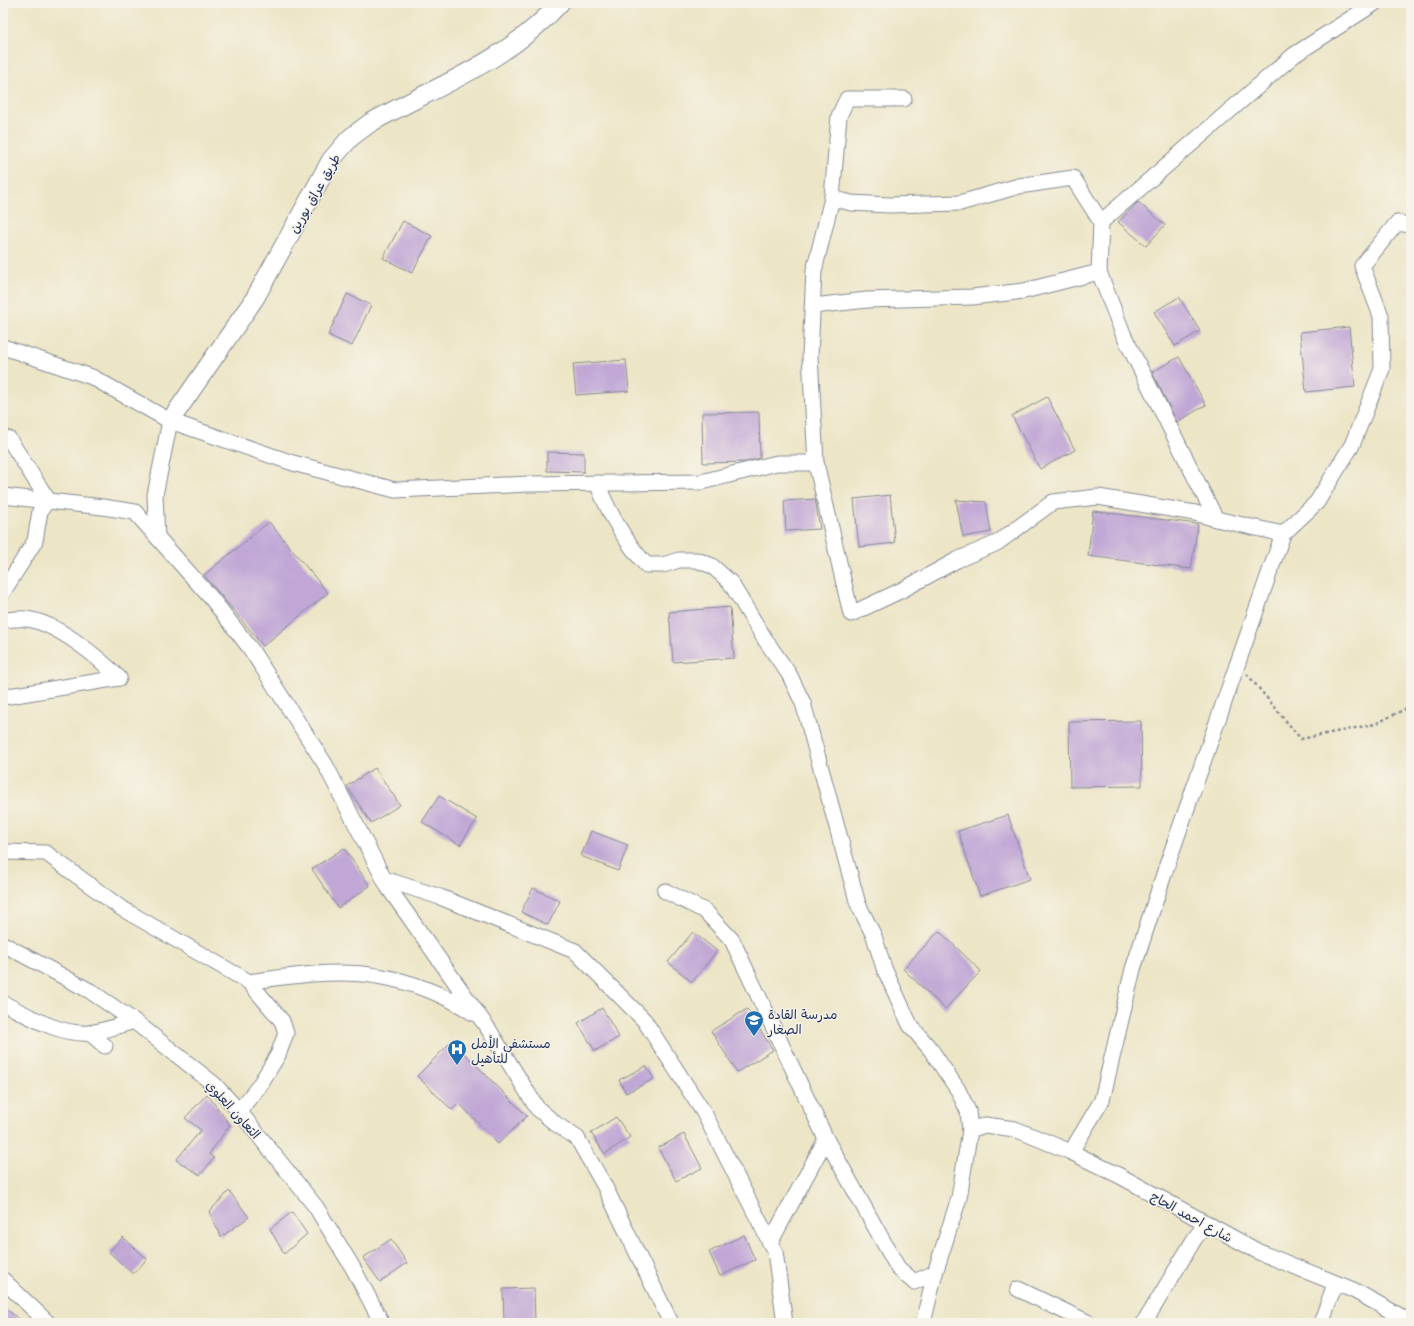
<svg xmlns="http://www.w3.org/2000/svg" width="1414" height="1326" font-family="'Playpen Sans','Playpen Sans Arabic',sans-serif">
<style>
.building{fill:#c1a7d6}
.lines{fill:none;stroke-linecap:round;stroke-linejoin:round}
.minor-casing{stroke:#848a92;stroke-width:17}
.tertiary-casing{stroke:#848a92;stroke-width:20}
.path{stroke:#848a92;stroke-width:2.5;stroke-dasharray:3 3;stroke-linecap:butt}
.minor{stroke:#fff;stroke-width:15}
.tertiary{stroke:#fff;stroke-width:18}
.labels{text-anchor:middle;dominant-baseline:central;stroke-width:3;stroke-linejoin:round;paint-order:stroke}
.street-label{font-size:13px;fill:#1b2f5e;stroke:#f7f3e8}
.poi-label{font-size:13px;fill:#1b2f5e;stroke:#f7f3e8;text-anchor:start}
</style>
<rect width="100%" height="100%" fill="#f7f3e8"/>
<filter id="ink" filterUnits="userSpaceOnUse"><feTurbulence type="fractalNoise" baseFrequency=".025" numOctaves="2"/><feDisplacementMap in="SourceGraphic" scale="8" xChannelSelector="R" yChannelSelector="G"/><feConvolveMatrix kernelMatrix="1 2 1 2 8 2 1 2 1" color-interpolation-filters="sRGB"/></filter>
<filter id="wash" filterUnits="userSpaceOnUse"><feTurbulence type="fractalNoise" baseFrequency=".012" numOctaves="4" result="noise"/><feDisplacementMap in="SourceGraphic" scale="16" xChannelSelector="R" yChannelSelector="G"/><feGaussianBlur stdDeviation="0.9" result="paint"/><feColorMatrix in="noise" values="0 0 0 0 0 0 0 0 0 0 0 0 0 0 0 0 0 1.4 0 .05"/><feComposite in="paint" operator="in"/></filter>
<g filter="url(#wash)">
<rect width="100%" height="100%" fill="#ece5c6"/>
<g id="blocks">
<g class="building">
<path d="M 1138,202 L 1165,225 L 1146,246 L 1118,222 Z"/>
<path d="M 403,221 L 432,236 L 412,273 L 383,258 Z"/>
<path d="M 347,294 L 371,305 L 352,346 L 328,335 Z"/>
<path d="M 1179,297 L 1200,331 L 1175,346 L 1154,312 Z"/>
<path d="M 1349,327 L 1355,387 L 1306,392 L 1300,332 Z"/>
<path d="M 1179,357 L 1206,405 L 1177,422 L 1152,372 Z"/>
<path d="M 626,360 L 629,391 L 576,395 L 573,364 Z"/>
<path d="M 1047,397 L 1075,450 L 1040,469 L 1012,416 Z"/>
<path d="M 759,412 L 760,458 L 746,462 L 703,463 L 702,413 Z"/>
<path d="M 547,452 L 584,453 L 584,472 L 547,471 Z"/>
<path d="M 890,495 L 895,543 L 859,547 L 854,499 Z"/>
<path d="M 815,499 L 820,529 L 786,531 L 784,501 Z"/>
<path d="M 956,500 L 986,502 L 991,532 L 963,537 Z"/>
<path d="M 1093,511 L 1198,524 L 1191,569 L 1088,556 Z"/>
<path d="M 269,522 L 328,593 L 263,646 L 204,575 Z"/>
<path d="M 730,607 L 734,658 L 673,662 L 669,612 Z"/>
<path d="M 1141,721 L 1142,786 L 1070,787 L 1069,722 Z"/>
<path d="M 375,768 L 400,805 L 371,823 L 347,786 Z"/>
<path d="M 439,796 L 477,819 L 460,845 L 422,822 Z"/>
<path d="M 1008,815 L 1030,879 L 980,896 L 958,831 Z"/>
<path d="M 591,831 L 628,845 L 618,871 L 581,856 Z"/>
<path d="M 344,848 L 370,886 L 338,908 L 312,869 Z"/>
<path d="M 533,888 L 560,901 L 548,925 L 521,912 Z"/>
<path d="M 939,931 L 981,971 L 945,1009 L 903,969 Z"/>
<path d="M 693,932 L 717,951 L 692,982 L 668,962 Z"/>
<path d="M 602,1008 L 619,1037 L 595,1051 L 578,1023 Z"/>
<path d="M 747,1009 L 773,1050 L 737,1072 L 711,1031 Z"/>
<path d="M 452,1041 L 527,1116 L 498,1144 L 459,1103 L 452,1110 L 417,1076 Z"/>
<path d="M 646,1066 L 654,1079 L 626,1093 L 619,1080 Z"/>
<path d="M 207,1094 L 230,1125 L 209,1154 L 214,1158 L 200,1175 L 176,1160 L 201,1130 L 185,1118 Z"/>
<path d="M 616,1117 L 630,1137 L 605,1154 L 591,1133 Z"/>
<path d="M 684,1134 L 702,1168 L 676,1181 L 658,1148 Z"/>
<path d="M 229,1191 L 249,1217 L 221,1237 L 209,1212 Z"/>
<path d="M 292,1212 L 307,1234 L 284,1254 L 270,1229 Z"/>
<path d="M 744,1235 L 755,1260 L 720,1276 L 709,1252 Z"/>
<path d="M 123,1237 L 147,1259 L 133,1274 L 109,1252 Z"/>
<path d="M 391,1239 L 407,1263 L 380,1282 L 363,1258 Z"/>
<path d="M 534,1288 L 535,1323 L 504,1323 L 503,1289 Z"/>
<path d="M 3,1307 L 25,1323 L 3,1323 Z"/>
</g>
</g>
</g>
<g filter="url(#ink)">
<use href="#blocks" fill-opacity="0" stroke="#848a92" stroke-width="1"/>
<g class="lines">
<defs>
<g id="minor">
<path d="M 904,99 L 847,99 L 839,116 L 832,198 L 814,271 L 810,356 L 816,463 L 851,614 L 902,590 L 957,560 L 997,543 L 1053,502 L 1098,497 L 1195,513 L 1216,519 L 1283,534"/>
<path d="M 832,198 L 851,203 L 889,205 L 960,203 L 1019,186 L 1073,178 L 1101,222"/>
<path d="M 813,306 L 867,300 L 972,297 L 1024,291 L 1099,272"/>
<path d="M 3,347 L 92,377 L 170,421 L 293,463 L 395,490 L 529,484 L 701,482 L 777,463 L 816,463"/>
<path d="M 3,438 L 9,439 L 48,500"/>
<path d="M 597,483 C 609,514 624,540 646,565 L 663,565 L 679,560 L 697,560 L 712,566 L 730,582 L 766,641 L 789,674 L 803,703 L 858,904 L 874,936 L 884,968 L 910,1025 L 931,1050 L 958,1090 L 968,1111 L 970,1130 L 959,1198 L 935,1273 L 914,1282 L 898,1268 L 826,1139 L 732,940 L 705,911 L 665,891"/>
<path d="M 3,496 L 103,507 L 135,512 L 212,599 L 250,648 L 325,764 L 388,887 L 489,1030 L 537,1108 L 556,1124 L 577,1138 L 604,1185 L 671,1323"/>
<path d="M 1216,519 L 1124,336 L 1099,272 L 1101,222 L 1294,55 L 1375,3"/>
<path d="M 157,537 L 155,495 L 170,421"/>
<path d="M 3,592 L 35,541 L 40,511 L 48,500"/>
<path d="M 3,620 C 10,620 18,618 25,619 C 55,621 98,657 119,678"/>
<path d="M 3,697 L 119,678"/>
<path d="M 3,852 L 46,853 L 121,908 L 249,982 L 282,1021 L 286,1033 L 278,1055 L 259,1086 L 239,1111"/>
<path d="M 384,879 L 440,897 L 575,951 L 644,1020 L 704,1113 L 775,1252 L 785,1323"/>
<path d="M 3,944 L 90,991 L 134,1021 L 215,1085 L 239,1111 L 316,1207 L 353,1268 L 382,1323"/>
<path d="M 249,982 C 288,976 337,969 377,976 C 410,981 446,995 473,1013"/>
<path d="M 3,1003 C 29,1016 59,1035 89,1033 C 104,1031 120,1025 134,1021"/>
<path d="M 90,1033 L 105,1046"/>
<path d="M 970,1130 L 985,1125 L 1015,1129 L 1071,1152 L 1120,1176 L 1259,1252 L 1353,1290 L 1411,1322"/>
<path d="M 1071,1152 L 1102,1100 L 1133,969 L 1167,865 L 1283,534 L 1317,502 L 1352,445 L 1382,369 L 1381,316 L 1362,266 L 1397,223 L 1411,225"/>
<path d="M 770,1243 L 826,1139"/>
<path d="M 3,1280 L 48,1323"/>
<path d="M 1018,1289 L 1089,1323"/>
<path d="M 923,1323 L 935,1273"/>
<path d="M 1144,1323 L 1195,1238 L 1207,1223"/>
<path d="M 1321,1323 L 1335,1284"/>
</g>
<path id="tertiary" d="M 170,421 L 255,298 L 331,160 L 350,138 L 370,123 C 437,86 508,61 560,3"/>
</defs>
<use href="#minor" class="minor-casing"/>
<use href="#tertiary" class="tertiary-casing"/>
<path class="path" d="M 1247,674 L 1301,739 L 1375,724 L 1411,706"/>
<use href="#minor" class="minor"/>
<use href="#tertiary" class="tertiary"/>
</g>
</g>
<defs>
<symbol id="school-pin" viewBox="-11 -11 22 30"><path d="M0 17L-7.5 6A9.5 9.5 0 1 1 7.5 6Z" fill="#1f6fb2" stroke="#f7f3e8"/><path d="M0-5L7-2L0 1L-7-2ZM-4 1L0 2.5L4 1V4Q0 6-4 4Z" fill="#fff"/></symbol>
<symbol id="hospital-pin" viewBox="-11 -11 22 30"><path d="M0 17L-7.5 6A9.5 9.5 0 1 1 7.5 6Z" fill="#1f6fb2" stroke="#f7f3e8"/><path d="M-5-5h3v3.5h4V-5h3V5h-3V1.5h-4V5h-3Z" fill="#fff"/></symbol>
</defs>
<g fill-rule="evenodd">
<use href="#school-pin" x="743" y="1009" width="22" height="30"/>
<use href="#hospital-pin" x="446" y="1038" width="22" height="30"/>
</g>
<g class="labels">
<g class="street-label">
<text transform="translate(314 193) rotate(-60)">طريق عراق بورين</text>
<text transform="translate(234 1109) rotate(48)">التعاون العلوي</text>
<text transform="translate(1192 1216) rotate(29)">شارع احمد الحاج</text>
</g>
<g class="poi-label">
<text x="768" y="1013">مدرسة القادة<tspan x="768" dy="15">الصغار</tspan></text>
<text x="471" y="1042">مستشفى الأمل<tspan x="471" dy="15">للتأهيل</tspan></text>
</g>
</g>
<rect width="1414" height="1326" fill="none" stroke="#f7f3e8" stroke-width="16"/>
</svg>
